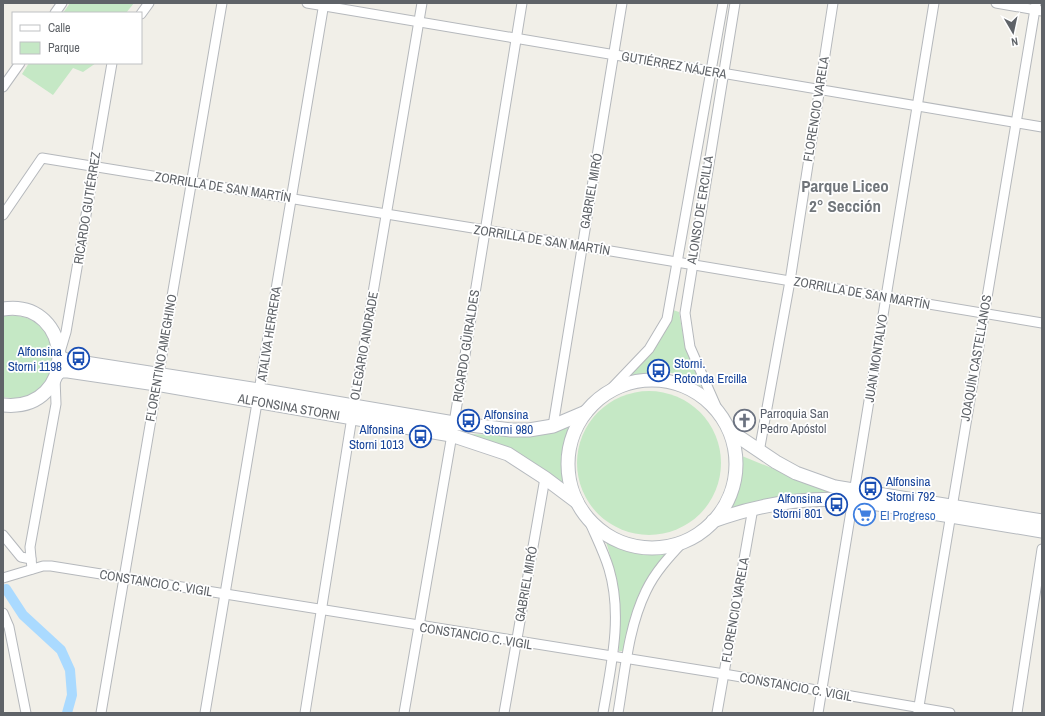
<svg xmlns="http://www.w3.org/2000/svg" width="1045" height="716" font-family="'Archivo Narrow',sans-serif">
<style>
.green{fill:#c5e8c5}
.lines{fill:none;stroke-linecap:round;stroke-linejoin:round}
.canal{stroke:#aadaff;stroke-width:10}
.street-casing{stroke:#b5b8bc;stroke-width:11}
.secondary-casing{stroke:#b6babf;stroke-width:15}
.street{stroke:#fff;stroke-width:9}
.secondary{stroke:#fff;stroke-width:13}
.labels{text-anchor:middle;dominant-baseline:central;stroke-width:3.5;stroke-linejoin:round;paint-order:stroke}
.street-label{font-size:13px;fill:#5f6368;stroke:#fff}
.transit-label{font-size:13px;fill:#164399;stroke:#fff;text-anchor:end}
.worship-label{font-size:13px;fill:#5b616d;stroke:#fff;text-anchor:start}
.shop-label{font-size:13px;fill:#366cbe;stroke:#fff;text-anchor:start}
.district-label{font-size:17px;font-weight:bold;fill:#70757a;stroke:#fff}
</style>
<rect width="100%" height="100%" fill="#f1efe8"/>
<g class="green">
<path d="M 70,3 L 134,3 L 126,13 L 63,13 Z"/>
<path d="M 29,63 L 96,63 L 83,72 L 73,68 L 53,95 L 22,74 Z"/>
<path d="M 673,310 L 679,312 L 684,340 L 701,387 C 672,366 660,372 627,378 C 653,353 660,344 673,310 Z"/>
<path d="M 3,316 C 73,308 66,410 3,397 Z"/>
<circle cx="649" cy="463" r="72"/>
<path d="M 579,419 C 563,442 562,464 568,490 L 520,455 L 470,434 L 515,436 Z"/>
<path d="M 742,456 L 841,496 L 728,510 C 738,493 744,476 742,456 Z"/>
<path d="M 605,538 C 630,551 644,551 672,550 C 662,561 652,572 644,584 C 633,603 629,629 624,651 L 619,651 L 620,607 L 617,580 Z"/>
</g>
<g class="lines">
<path class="canal" d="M 6,589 L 23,615 L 61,650 L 70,670 L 72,695 L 67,713"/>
<defs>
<g id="street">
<path d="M 307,3 L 1042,127"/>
<path d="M 996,3 L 1042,11"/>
<path d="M 55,13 L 62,3"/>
<path d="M 141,14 L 149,3"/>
<path d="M 3,87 L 20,63"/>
<path d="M 3,215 L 42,158 L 485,230 L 1042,323"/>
<path d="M 60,352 L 66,332 L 112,63"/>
<path d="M 607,393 L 649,349 L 667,319 L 723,3"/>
<path d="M 719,413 L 690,347 L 685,313 L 735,3"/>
<path d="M 553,426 L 622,3"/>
<path d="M 759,452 L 790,281 L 833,3"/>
<path d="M 588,518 C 595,535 604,552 609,569 C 623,616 611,666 603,713"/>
<path d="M 3,535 L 21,557 L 31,559"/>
<path d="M 32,569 L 30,547 L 56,404 L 55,378"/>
<path d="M 3,578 L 43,566 L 51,566 L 724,674 L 950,713"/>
<path d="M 3,613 L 9,627 L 26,713"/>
<path d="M 918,712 L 1036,3"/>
<path d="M 101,713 L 222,3"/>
<path d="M 205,713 L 324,3"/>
<path d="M 305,713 L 352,417 L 422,3"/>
<path d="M 404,713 L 454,423 L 522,3"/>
<path d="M 504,713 L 545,478"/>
<path d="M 618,713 C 625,672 628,628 646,591 C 655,572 669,557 683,542"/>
<path d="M 717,713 L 753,508"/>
<path d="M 818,713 L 934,3"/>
<path d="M 1017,713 L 1042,549"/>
</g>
<g id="secondary">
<path d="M 3,309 C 75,298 80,413 3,405"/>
<path d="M 60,357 L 66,360 L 259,390 L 454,423 L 511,430 L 529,430 L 553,426 L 586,412"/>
<path d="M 57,374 L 61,371 L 68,371 L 156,384 L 451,435 L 508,454 L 545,478 L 577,502"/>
<circle cx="652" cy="464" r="84"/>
<path d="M 730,431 L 776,462 L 796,473 L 835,487 L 1042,521"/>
<path d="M 713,521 C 759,504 805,497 853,500 L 1042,531"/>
</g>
</defs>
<use href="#street" class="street-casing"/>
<use href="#secondary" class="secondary-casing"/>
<use href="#street" class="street"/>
<use href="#secondary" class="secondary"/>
</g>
<defs>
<symbol id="bus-ring" viewBox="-11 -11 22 22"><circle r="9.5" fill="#fff" stroke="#1a4fb4" stroke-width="1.5"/><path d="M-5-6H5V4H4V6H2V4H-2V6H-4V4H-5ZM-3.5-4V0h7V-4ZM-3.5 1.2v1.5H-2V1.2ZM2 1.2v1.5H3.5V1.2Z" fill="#1a4fb4"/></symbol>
<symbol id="church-ring" viewBox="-11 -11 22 22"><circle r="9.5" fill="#fff" stroke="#6b7280" stroke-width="1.5"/><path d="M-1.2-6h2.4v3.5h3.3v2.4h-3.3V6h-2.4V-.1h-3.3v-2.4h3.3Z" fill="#6b7280"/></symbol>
<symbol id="supermarket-ring" viewBox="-11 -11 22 22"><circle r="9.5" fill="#fff" stroke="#3f7fe0" stroke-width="1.5"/><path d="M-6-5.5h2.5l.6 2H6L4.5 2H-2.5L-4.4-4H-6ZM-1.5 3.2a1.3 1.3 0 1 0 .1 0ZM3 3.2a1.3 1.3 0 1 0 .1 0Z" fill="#3f7fe0"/></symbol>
</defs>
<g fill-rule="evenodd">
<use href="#bus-ring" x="66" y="346" width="25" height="25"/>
<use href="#bus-ring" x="646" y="358" width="25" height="25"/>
<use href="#church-ring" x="732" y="408" width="25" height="25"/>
<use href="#bus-ring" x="456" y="408" width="25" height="25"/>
<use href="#bus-ring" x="408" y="424" width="25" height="25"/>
<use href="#bus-ring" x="858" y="476" width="25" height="25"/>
<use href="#bus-ring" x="824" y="492" width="25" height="25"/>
<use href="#supermarket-ring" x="852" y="502" width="25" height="25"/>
</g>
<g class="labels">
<g class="street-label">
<text transform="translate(674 65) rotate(10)">GUTIÉRREZ NÁJERA</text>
<text transform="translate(816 109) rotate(-81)">FLORENCIO VARELA</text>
<text transform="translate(223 187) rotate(9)">ZORRILLA DE SAN MARTÍN</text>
<text transform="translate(591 191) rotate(-80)">GABRIEL MIRÓ</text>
<text transform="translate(87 208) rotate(-81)">RICARDO GUTIÉRREZ</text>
<text transform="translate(700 210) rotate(-81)">ALONSO DE ERCILLA</text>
<text transform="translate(542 240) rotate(9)">ZORRILLA DE SAN MARTÍN</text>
<text transform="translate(862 293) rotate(10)">ZORRILLA DE SAN MARTÍN</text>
<text transform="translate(269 334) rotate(-81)">ATALIVA HERRERA</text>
<text transform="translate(364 346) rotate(-80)">OLEGARIO ANDRADE</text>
<text transform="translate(466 346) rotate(-81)">RICARDO GÜIRALDES</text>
<text transform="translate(161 358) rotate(-80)">FLORENTINO AMEGHINO</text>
<text transform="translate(876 358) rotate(-81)">JUAN MONTALVO</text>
<text transform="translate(976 358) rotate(-80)">JOAQUÍN CASTELLANOS</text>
<text transform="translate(289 407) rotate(10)">ALFONSINA STORNI</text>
<text transform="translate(156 583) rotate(9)">CONSTANCIO C. VIGIL</text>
<text transform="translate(526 584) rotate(-80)">GABRIEL MIRÓ</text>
<text transform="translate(735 610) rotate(-80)">FLORENCIO VARELA</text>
<text transform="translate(476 636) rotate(9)">CONSTANCIO C. VIGIL</text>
<text transform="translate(796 687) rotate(10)">CONSTANCIO C. VIGIL</text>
</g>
<g class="transit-label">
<text x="62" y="351">Alfonsina<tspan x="62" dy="15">Storni 1198</tspan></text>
<text x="674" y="363" text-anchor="start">Storni.<tspan x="674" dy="15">Rotonda Ercilla</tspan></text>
<text x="484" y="414" text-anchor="start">Alfonsina<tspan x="484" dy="15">Storni 980</tspan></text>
<text x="404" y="429">Alfonsina<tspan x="404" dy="15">Storni 1013</tspan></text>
<text x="886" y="481" text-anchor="start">Alfonsina<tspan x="886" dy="15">Storni 792</tspan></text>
<text x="822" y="498">Alfonsina<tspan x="822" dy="15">Storni 801</tspan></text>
</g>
<g class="worship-label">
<text x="760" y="413">Parroquia San<tspan x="760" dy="15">Pedro Apóstol</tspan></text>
</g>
<g class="shop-label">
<text x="880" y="515">El Progreso</text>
</g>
<g class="district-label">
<text x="845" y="185">Parque Liceo<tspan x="845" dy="20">2° Sección</tspan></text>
</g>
</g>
<rect width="1045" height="716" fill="none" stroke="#5f6368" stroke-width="8"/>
<rect x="12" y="12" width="130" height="52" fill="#ffffff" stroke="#bfc1c3"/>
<rect x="20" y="25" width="20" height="6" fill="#ffffff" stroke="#bfc1c3"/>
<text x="48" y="32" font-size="12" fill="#5f6368">Calle</text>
<rect x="20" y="42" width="20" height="12" fill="#c5e8c5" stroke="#bfc1c3"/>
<text x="48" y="52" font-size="12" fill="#5f6368">Parque</text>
<g transform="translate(1013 32) rotate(171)" stroke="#ffffff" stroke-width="3" paint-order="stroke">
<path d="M0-3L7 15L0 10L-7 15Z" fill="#5f6368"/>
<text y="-6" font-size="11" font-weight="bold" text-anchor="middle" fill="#5f6368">N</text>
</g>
</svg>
